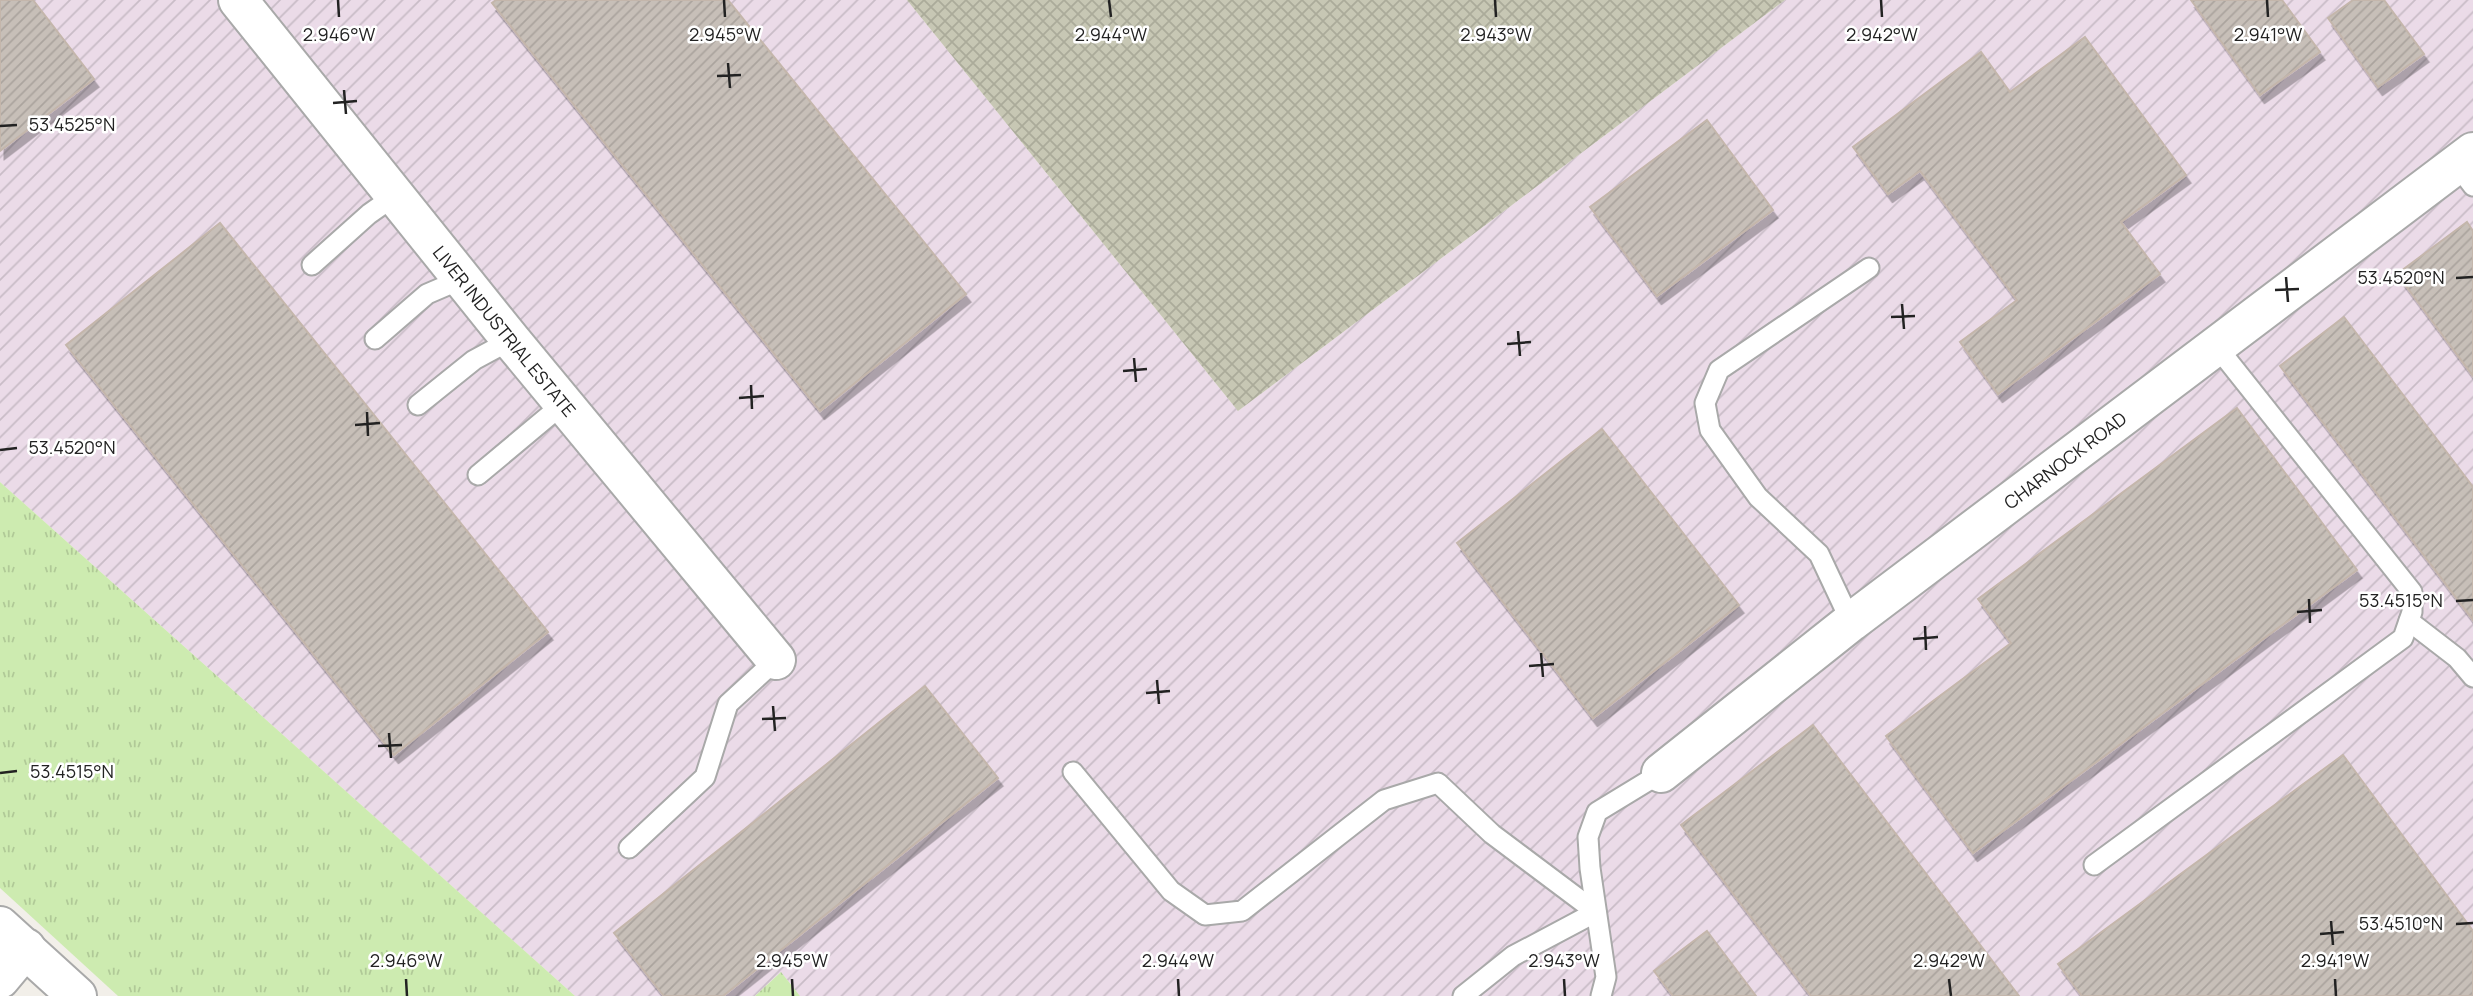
<svg xmlns="http://www.w3.org/2000/svg" width="2473" height="996" font-family="Manrope,sans-serif">
<style>
.industrial{fill:url(#industrial-furrows)}
.construction{fill:url(#construction-cross-hatch)}
.grass{fill:url(#grass-tufts)}
.building{fill:url(#building-hatch);stroke:#c4b6ab;stroke-width:2;filter:url(#shadow)}
.lines{fill:none;stroke-linecap:round;stroke-linejoin:round}
.lane-casing{stroke:#a9a9a9;stroke-width:23}
.street-casing{stroke:#a9a9a9;stroke-width:42}
.lane{stroke:#fff;stroke-width:19}
.street{stroke:#fff;stroke-width:38}
.ticks{fill:none;stroke:#222;stroke-width:2.5}
.labels{text-anchor:middle;dominant-baseline:central;stroke-width:5;stroke-linejoin:round;paint-order:stroke}
.street-label{font-size:18px;fill:#222;stroke:#fff}
.ticks-label{font-size:18px;text-anchor:middle;fill:#222;stroke:#fff;stroke-width:5;stroke-linejoin:round;paint-order:stroke}
</style>
<defs>
<pattern id="industrial-furrows" width="10" height="10" patternUnits="userSpaceOnUse" patternTransform="scale(1.75)"><rect width="10" height="10" fill="#ebdbe8"/><path d="M-1 1l2-2M0 10L10 0M9 11l2-2" fill="none" stroke="#c9bcc7"/></pattern>
<pattern id="construction-cross-hatch" width="8" height="8" patternUnits="userSpaceOnUse" patternTransform="scale(1.75)"><rect width="8" height="8" fill="#c7c7b4"/><path d="M0 0l8 8M0 8l8-8" fill="none" stroke="#abab9a"/></pattern>
<pattern id="grass-tufts" width="24" height="20" patternUnits="userSpaceOnUse" patternTransform="scale(1.75)"><rect width="24" height="20" fill="#cdebb0"/><path d="M3 7l-1-3M5 7V3M7 7l1-3M15 17l-1-3M17 17v-4M19 17l1-3" fill="none" stroke="#b0c997"/></pattern>
<pattern id="building-hatch" width="6" height="6" patternUnits="userSpaceOnUse" patternTransform="scale(1.75)"><rect width="6" height="6" fill="#c7bfb8"/><path d="M-1 1l2-2M0 6l6-6M5 7l2-2" fill="none" stroke="#aba49e"/></pattern>
<filter id="shadow"><feDropShadow dx="4.5" dy="8" stdDeviation="0" flood-color="#0004"/></filter>
</defs>
<rect width="100%" height="100%" fill="#f2efe9"/>
<path class="industrial" d="M 0,0 L 907,0 L 1238,411 L 1785,0 L 2473,0 L 2473,996 L 800,996 L 781,972 L 755,996 L 575,996 L 0,482 Z"/>
<path class="construction" d="M 907,0 L 1785,0 L 1238,411 Z"/>
<g class="grass">
<path d="M 0,482 L 575,996 L 118,996 L 0,888 Z"/>
<path d="M 781,972 L 800,996 L 755,996 Z"/>
</g>
<g class="building">
<path d="M 0,0 L 33,0 L 94,79 L 0,151 Z"/>
<path d="M 496,0 L 728,0 L 966,294 L 820,411 L 492,3 Z"/>
<path d="M 2191,0 L 2282,0 L 2320,52 L 2260,95 Z"/>
<path d="M 2353,0 L 2384,0 L 2424,54 L 2378,87 L 2328,18 Z"/>
<path d="M 2085,37 L 2186,175 L 2121,222 L 2160,274 L 1998,394 L 1960,342 L 2017,300 L 1920,171 L 1888,194 L 1853,147 L 1981,52 L 2010,92 Z"/>
<path d="M 1707,120 L 1773,210 L 1657,296 L 1590,207 Z"/>
<path d="M 2467,222 L 2473,231 L 2473,376 L 2397,274 Z"/>
<path d="M 220,223 L 548,632 L 394,755 L 66,345 Z"/>
<path d="M 2344,317 L 2473,487 L 2473,620 L 2280,366 Z"/>
<path d="M 2237,408 L 2357,570 L 1973,853 L 1886,736 L 2011,643 L 1978,599 Z"/>
<path d="M 1602,429 L 1739,605 L 1593,718 L 1457,543 Z"/>
<path d="M 925,686 L 998,778 L 723,996 L 664,996 L 614,933 Z"/>
<path d="M 1813,725 L 2019,996 L 1811,996 L 1681,825 Z"/>
<path d="M 2343,755 L 2473,931 L 2473,996 L 2082,996 L 2058,964 Z"/>
<path d="M 1707,931 L 1756,996 L 1673,996 L 1654,971 Z"/>
</g>
<g class="lines">
<defs>
<g id="lane">
<path d="M 2457,165 L 2473,186"/>
<path d="M 312,265 L 369,214 L 396,195"/>
<path d="M 375,339 L 427,294 L 462,279"/>
<path d="M 418,405 L 474,360 L 511,340"/>
<path d="M 478,475 L 563,404"/>
<path d="M 2409,621 L 2457,658 L 2473,677"/>
<path d="M 1851,622 L 1819,554 L 1758,497 L 1710,430 L 1705,403 L 1719,370 L 1869,268"/>
<path d="M 1073,772 L 1171,891 L 1205,915 L 1242,911 L 1384,800 L 1438,783 L 1492,834 L 1596,912 L 1513,956 L 1463,996"/>
<path d="M 629,848 L 705,777 L 728,704 L 776,660"/>
<path d="M 2094,865 L 2403,638 L 2412,612 L 2412,592 L 2217,347"/>
<path d="M 1601,996 L 1606,977 L 1590,868 L 1588,837 L 1597,812 L 1661,773"/>
</g>
<g id="street">
<path id="s1" d="M 238,0 L 511,340 L 776,660"/>
<path id="s2" d="M 1661,773 L 1851,622 L 2473,152"/>
<path d="M 0,926 L 77,996"/>
<path d="M 0,979 L 26,948"/>
</g>
</defs>
<use href="#lane" class="lane-casing"/>
<use href="#street" class="street-casing"/>
<use href="#lane" class="lane"/>
<use href="#street" class="street"/>
</g>
<path class="ticks" d="M 338,0 L 339,17M 724,0 L 725,17M 1109,0 L 1111,17M 1495,0 L 1496,17M 1881,0 L 1882,17M 2267,0 L 2268,17M 728,63 L 730,88M 717,76 L 741,75M 344,90 L 346,114M 333,103 L 357,101M 0,126 L 17,125M 2286,277 L 2288,302M 2456,278 L 2473,277M 2275,290 L 2299,289M 1902,304 L 1904,329M 1891,317 L 1915,316M 1518,331 L 1520,356M 1507,344 L 1531,342M 1134,358 L 1136,382M 1123,371 L 1147,369M 751,385 L 752,409M 739,398 L 764,396M 367,412 L 368,436M 355,425 L 380,423M 0,450 L 17,448M 2309,599 L 2310,623M 2456,601 L 2473,600M 2297,612 L 2322,610M 1925,626 L 1926,650M 1913,639 L 1938,637M 1541,653 L 1543,677M 1529,666 L 1554,664M 1157,680 L 1159,704M 1146,693 L 1170,691M 773,706 L 775,731M 762,719 L 786,718M 389,733 L 391,758M 378,746 L 402,745M 0,773 L 17,771M 2331,921 L 2333,945M 2456,924 L 2473,923M 2320,934 L 2344,932M 406,979 L 407,996M 792,979 L 793,996M 1178,979 L 1179,996M 1564,979 L 1565,996M 1949,979 L 1951,996M 2335,979 L 2336,996"/>
<g class="labels">
<g class="street-label">
<text stroke="none"><textPath href="#s1" startOffset="425">LIVER INDUSTRIAL ESTATE</textPath></text>
<text stroke="none"><textPath href="#s2" startOffset="511">CHARNOCK ROAD</textPath></text>
</g>
</g>
<g class="ticks-label">
<text x="339" y="41">2.946°W</text>
<text x="725" y="41">2.945°W</text>
<text x="1111" y="41">2.944°W</text>
<text x="1496" y="41">2.943°W</text>
<text x="1882" y="41">2.942°W</text>
<text x="2268" y="41">2.941°W</text>
<text x="72" y="131">53.4525°N</text>
<text x="2401" y="284">53.4520°N</text>
<text x="72" y="454">53.4520°N</text>
<text x="2401" y="607">53.4515°N</text>
<text x="72" y="778">53.4515°N</text>
<text x="2401" y="930">53.4510°N</text>
<text x="406" y="967">2.946°W</text>
<text x="792" y="967">2.945°W</text>
<text x="1178" y="967">2.944°W</text>
<text x="1564" y="967">2.943°W</text>
<text x="1949" y="967">2.942°W</text>
<text x="2335" y="967">2.941°W</text>
</g>
</svg>
